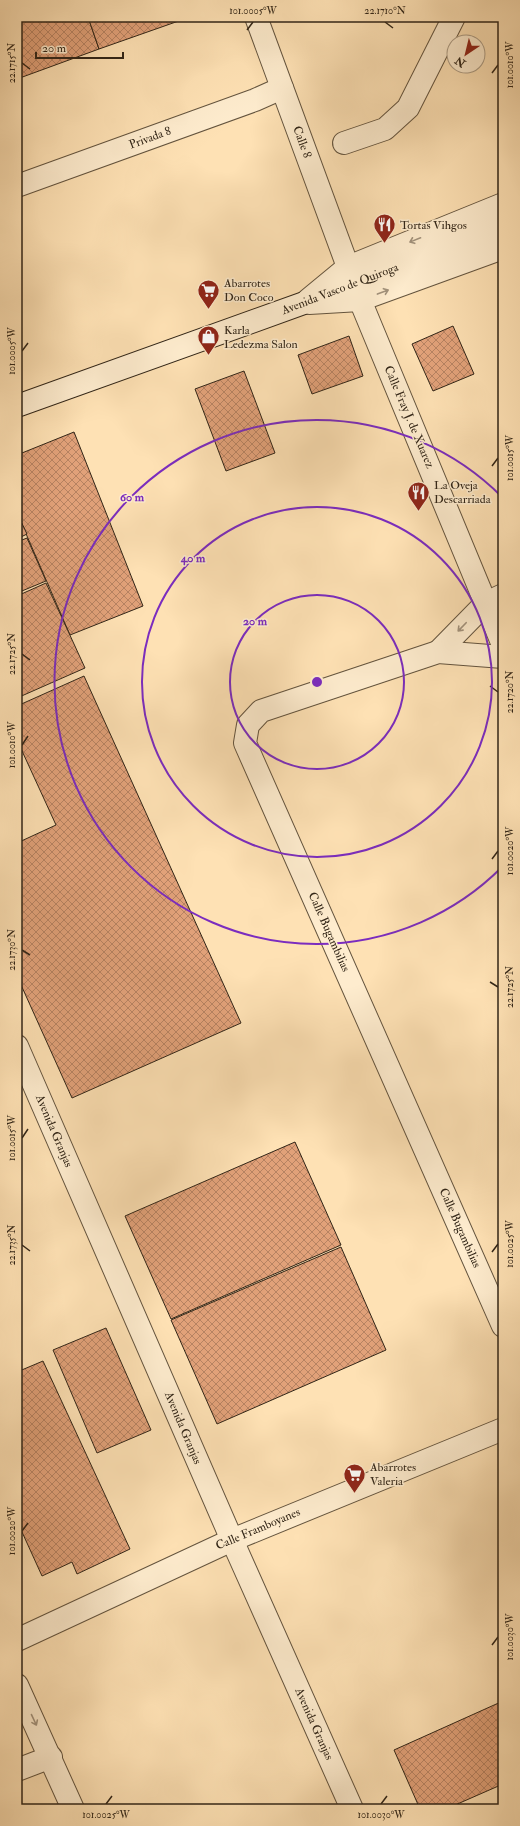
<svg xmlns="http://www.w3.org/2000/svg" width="520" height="1826" font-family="'IM FELL Double Pica',serif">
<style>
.building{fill:url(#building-cross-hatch);stroke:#312517}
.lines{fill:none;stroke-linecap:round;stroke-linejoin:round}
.minor-casing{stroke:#64543e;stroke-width:24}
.secondary-casing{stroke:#312517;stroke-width:24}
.minor{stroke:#feecce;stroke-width:22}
.secondary{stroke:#feecce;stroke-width:22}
.oneway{stroke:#a2927c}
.ticks{fill:none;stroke:#312517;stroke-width:1.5}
.ring{fill:none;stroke:#7b2cbf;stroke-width:2}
.labels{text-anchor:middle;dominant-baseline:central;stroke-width:3;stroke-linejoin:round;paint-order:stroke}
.street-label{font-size:12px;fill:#312517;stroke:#feecce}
.poi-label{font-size:12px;fill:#312517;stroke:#feecce;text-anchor:start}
.centre{fill:#7b2cbf;stroke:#feecce;stroke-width:2}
.ring-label{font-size:12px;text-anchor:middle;font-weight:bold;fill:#7b2cbf;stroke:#feecce;stroke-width:3;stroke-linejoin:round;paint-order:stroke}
.neatline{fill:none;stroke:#312517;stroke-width:1.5}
.ticks-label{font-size:10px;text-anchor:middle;fill:#312517}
</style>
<defs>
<pattern id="building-cross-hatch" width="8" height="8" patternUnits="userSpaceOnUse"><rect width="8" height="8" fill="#e1a179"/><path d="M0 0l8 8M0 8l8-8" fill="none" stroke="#b78362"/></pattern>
</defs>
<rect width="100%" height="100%" fill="#fee1b4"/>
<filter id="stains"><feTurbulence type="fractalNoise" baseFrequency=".005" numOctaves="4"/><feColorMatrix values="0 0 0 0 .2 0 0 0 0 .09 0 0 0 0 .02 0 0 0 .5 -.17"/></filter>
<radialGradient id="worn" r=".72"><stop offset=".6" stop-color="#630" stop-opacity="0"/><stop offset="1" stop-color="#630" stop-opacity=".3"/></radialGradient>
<g class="building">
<path d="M 17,17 L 88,17 L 99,49 L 17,79 Z"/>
<path d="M 88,17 L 190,17 L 99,49 Z"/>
<path d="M 453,326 L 474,374 L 433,391 L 412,344 Z"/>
<path d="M 349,336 L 363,376 L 312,394 L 298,355 Z"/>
<path d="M 244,371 L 275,453 L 226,471 L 195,389 Z"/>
<path d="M 74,432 L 143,606 L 70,635 L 17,513 L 17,455 Z"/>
<path d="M 17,513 L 27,534 L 17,539 Z"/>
<path d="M 27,538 L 46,581 L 17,593 L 17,542 Z"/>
<path d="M 46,583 L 85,668 L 17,698 L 17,596 Z"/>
<path d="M 84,676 L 241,1023 L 72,1098 L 17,976 L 17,843 L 56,825 L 17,740 L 17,706 Z"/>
<path d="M 295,1142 L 341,1245 L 171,1319 L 125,1216 Z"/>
<path d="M 341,1247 L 386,1350 L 217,1424 L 171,1320 Z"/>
<path d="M 106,1328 L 151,1430 L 97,1453 L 53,1350 Z"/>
<path d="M 43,1361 L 130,1549 L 77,1574 L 72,1562 L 42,1576 L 17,1521 L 17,1372 Z"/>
<path d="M 503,1701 L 503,1784 L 446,1809 L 420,1809 L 394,1750 Z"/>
</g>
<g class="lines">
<defs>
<g id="minor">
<path d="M 256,17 L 348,267"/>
<path d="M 344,143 L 385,129 L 408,108 L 454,17"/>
<path d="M 17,186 L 255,100 L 282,88"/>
<path d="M 308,300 L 348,267 L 503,204"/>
<path d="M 360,300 L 503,645"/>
<path d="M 309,303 L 360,300 L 503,248"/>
<path d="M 438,652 L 486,603 L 503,595"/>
<path d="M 503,657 L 438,652 L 261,711 L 248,725 L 245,743 L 503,1326"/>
<path d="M 17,1046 L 232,1540 L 352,1809"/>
<path d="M 17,1640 L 232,1540 L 503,1429"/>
<path d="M 17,1685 L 73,1809"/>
<path d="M 17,1770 L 51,1757"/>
</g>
<path id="secondary" d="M 17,406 L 304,303 L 503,227"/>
</defs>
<use href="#minor" class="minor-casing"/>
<use href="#secondary" class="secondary-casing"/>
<use href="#minor" class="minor"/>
<use href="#secondary" class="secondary"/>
</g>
<defs><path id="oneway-shaft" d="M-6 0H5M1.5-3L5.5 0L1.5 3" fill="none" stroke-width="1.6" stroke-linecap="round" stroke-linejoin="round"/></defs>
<g class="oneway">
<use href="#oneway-shaft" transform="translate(415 240) rotate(158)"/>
<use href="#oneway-shaft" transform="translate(383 292) rotate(-20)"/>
<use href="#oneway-shaft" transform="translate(462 627) rotate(134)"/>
<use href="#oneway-shaft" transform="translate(34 1720) rotate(65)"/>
</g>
<path class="ticks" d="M 385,22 L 393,28M 247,30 L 253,22M 22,63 L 30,69M 492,73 L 498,65M 22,351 L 28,343M 492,466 L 498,458M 22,654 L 30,660M 490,686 L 498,692M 22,745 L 28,736M 492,859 L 498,851M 22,950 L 30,955M 490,982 L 498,987M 22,1138 L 28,1129M 22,1245 L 30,1251M 492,1252 L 498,1244M 22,1531 L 28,1523M 492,1645 L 498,1637M 106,1804 L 112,1796M 381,1804 L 387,1796"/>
<g class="ring">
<circle cx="317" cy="682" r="87"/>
<circle cx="317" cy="682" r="175"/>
<path d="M502 867A262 262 0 1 1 502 497"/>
</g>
<defs>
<symbol id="restaurant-pin" viewBox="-11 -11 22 30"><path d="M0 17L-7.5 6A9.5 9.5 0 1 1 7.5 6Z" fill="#8f2418" stroke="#feecce"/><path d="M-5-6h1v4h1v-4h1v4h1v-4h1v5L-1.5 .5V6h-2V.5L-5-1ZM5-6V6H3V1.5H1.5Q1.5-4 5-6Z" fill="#fff"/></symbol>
<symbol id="supermarket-pin" viewBox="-11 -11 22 30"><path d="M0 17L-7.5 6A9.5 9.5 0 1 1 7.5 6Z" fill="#8f2418" stroke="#feecce"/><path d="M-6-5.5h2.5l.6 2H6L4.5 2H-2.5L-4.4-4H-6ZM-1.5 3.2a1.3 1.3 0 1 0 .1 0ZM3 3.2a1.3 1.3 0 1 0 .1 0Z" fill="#fff"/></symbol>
<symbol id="shop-pin" viewBox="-11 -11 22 30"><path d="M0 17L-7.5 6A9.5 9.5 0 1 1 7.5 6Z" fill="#8f2418" stroke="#feecce"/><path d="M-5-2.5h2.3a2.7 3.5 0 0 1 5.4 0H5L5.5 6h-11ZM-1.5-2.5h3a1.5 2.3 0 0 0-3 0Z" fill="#fff"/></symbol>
</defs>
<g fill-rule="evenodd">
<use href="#restaurant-pin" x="372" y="212" width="25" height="34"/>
<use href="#supermarket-pin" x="196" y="278" width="25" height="34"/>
<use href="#shop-pin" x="196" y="324" width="25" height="34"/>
<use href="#restaurant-pin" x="406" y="480" width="25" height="34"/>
<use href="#supermarket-pin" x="342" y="1462" width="25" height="34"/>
</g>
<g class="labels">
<g class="street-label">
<text transform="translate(150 138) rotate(-20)">Privada 8</text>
<text transform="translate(302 142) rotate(70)">Calle 8</text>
<text transform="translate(340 289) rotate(-21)">Avenida Vasco de Quiroga</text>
<text transform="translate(409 417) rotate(67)">Calle Fray J. de Xuarez</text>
<text transform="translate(329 932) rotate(66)">Calle Bugambilias</text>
<text transform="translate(54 1131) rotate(67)">Avenida Granjas</text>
<text transform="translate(460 1228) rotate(66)">Calle Bugambilias</text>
<text transform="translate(183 1428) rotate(67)">Avenida Granjas</text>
<text transform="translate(258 1529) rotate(-23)">Calle Framboyanes</text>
<text transform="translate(314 1724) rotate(66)">Avenida Granjas</text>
</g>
<g class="poi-label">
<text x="400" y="225">Tortas Vihgos</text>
<text x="224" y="283">Abarrotes<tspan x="224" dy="14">Don Coco</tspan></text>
<text x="224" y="330">Karla<tspan x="224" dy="14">Ledezma Salon</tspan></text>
<text x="434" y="485">La Oveja<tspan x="434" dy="14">Descarriada</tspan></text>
<text x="370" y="1467">Abarrotes<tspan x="370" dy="14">Valeria</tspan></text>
</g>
</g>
<circle cx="317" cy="682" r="6" class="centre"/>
<g class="ring-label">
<text x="132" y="501">60 m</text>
<text x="193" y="562">40 m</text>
<text x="255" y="625">20 m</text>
</g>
<rect width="520" height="1826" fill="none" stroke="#fee1b4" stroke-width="44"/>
<g transform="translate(466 54) rotate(215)"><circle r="19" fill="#feecce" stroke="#ac9c85"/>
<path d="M0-3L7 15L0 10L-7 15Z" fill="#8f2418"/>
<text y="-6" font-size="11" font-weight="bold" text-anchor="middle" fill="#312517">N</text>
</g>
<path d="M36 52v6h87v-6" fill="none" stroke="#312517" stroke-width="2"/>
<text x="42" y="52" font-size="12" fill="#312517" stroke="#feecce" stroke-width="3" paint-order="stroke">20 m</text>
<rect x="22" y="22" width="476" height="1782" class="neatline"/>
<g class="ticks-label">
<text x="253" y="14">101.0005°W</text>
<text x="385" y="14">22.1710°N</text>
<text transform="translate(11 63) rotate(-90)" y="4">22.1715°N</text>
<text transform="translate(509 65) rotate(-90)" y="4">101.0010°W</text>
<text transform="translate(11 351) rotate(-90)" y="4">101.0005°W</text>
<text transform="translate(509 458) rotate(-90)" y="4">101.0015°W</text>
<text transform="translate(11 654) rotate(-90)" y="4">22.1725°N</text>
<text transform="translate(509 692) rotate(-90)" y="4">22.1720°N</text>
<text transform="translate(11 745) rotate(-90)" y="4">101.0010°W</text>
<text transform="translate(509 851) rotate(-90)" y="4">101.0020°W</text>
<text transform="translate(11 950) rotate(-90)" y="4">22.1730°N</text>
<text transform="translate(509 987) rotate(-90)" y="4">22.1725°N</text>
<text transform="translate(11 1138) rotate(-90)" y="4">101.0015°W</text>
<text transform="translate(509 1244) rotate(-90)" y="4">101.0025°W</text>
<text transform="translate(11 1245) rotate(-90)" y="4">22.1735°N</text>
<text transform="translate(11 1531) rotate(-90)" y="4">101.0020°W</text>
<text transform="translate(509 1637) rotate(-90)" y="4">101.0030°W</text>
<text x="106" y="1818">101.0025°W</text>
<text x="381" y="1818">101.0030°W</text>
</g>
<rect width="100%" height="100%" filter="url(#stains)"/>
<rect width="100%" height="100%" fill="url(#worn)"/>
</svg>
